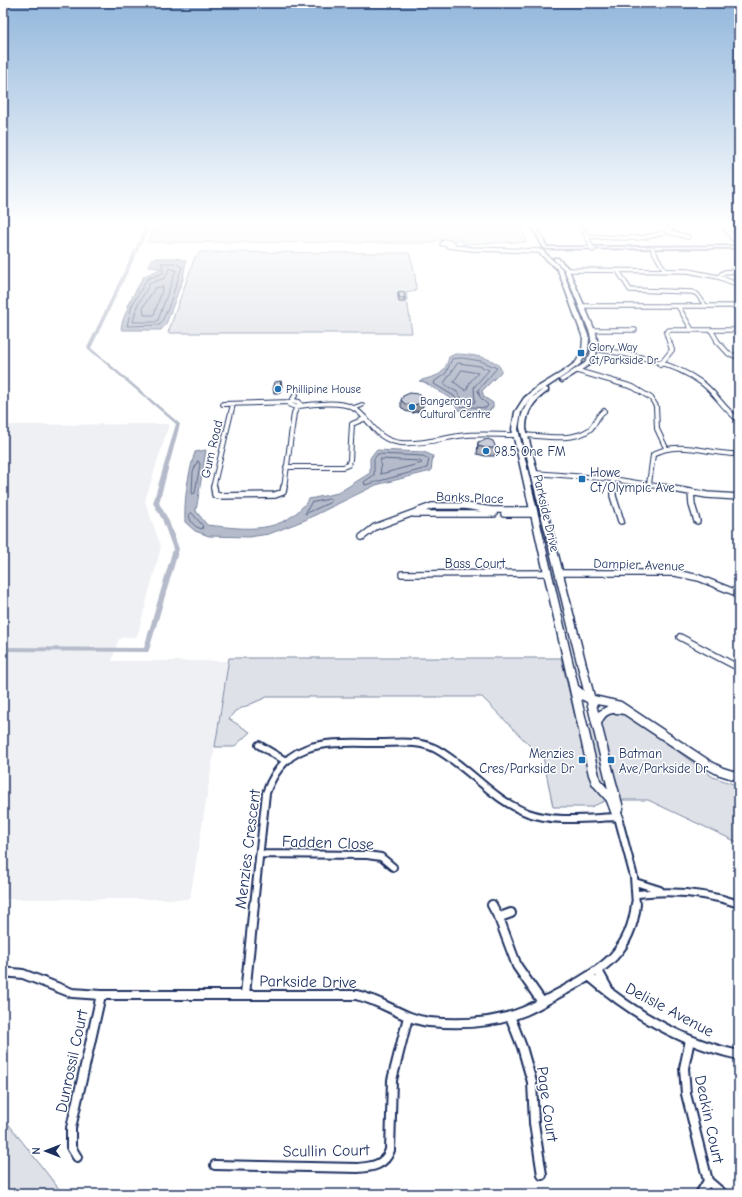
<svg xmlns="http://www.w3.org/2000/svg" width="742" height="1197" font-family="'Comic Neue',sans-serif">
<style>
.built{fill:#eff0f4}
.green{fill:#dee1e7;stroke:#7c88a2}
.water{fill:#b5bbca;stroke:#77839f}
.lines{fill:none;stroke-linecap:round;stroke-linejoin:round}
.shore{stroke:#596789;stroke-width:1}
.canal{fill:#b5bbca;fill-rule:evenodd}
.street-far4-casing{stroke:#1b2f5e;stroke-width:5.5}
.street-far3-casing{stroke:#1b2f5e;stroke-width:6}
.street-far2-casing{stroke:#1b2f5e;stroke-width:8}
.street-far1-casing{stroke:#1b2f5e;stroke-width:10}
.street-casing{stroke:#1b2f5e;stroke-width:12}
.secondary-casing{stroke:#1b2f5e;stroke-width:3}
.street-far4{stroke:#fff;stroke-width:3.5}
.street-far3{stroke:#fff;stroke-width:4}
.street-far2{stroke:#fff;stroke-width:5.5}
.street-far1{stroke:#fff;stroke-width:6}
.street{stroke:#fff;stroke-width:8}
.secondary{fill:#fff;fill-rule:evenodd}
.wall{fill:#aeb1bb;stroke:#1b2f5e}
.shaded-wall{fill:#8d9099;stroke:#1b2f5e}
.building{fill:#caceda;stroke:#1b2f5e}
.poi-dot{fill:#1f6fb2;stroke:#fff;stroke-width:1.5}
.labels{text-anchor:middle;stroke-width:3;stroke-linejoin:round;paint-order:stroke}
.far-poi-label{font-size:11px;fill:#1b2f5e;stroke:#fff;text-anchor:start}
.street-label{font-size:13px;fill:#1b2f5e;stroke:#fff}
.poi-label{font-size:13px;fill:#1b2f5e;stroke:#fff;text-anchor:start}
.near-street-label{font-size:16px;fill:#1b2f5e;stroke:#fff}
</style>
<rect width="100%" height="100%" fill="#fff"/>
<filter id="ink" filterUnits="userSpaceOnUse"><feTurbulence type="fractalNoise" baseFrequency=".025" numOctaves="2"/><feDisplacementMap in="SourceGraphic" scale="8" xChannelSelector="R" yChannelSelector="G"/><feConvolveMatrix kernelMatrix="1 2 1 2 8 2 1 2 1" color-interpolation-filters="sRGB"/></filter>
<g filter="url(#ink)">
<path class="built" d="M169 424 145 501 161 547 137 637H125L118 640 112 661H229L190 899H3V425Z"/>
<path class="green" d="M155 226H521L526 242 463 244 462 240H438L431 243 148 242Z
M201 252 409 253C414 266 416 277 416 291L406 293 412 333H168L195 257Z
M229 658H561L577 725 601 724 603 716 616 711 628 715 713 777 739 786V843L648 800H607L591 807H553L542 752 532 748 482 697H267L235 711 229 719 250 732 234 747H215Z
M3 1117 63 1194H3Z"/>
<path class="water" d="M156 258H177L186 261 183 279 166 324 161 330H123L121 329C122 322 124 315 128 309L127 306 144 276 161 269 148 266 151 259Z
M455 354C465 354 502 357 501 372L482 391 484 397 493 403V407C485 417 468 412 458 410L451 399 424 382 419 381C437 375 444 377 449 357Z
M206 450 196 511 207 525C247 529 282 536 309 499L338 493 370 473V458L376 450 424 452 433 456 431 471 376 485 305 520 269 534 249 537 209 536 195 531 185 522C184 498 188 475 195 452Z"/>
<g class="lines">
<path class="shore" d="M162 263H176L182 267 168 309 160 325 127 326 132 305 147 279 163 273Z
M170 268 176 270 158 320 156 322H133L137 306 150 283 165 278Z
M163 287 154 315H144L143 307 155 288Z
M462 358 481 361 497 368 478 390 480 397 488 405 486 408 460 406 454 396 434 384 435 381 446 373 452 359Z
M458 363 480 366 489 370 474 387 475 403 464 402 457 392 444 384Z
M462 370 478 373 470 382 466 391 454 382Z
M378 454 423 456 429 459 427 468 365 485 364 482 374 475V459Z
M381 459 420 461 422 463 381 474Z
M198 461 200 464 195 493 192 494 193 472Z
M330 499 332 500 331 502 305 514 311 503Z
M192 513 203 526 202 529C194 527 190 522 189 514Z"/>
<path class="canal" d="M146 226H150L91 348 180 424 159 503 168 519 179 549 149 650 148 652H146L3 651V647L144 648 173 549 162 519 153 503 176 424 87 348Z"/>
<defs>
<path id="street-far4" d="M582 226 593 250
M723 226 739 246
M725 229H739
M669 232 688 237
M586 236C613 237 652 244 674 226
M445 241 454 244H442Z
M448 246 472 249 539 251
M653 250 665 271
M567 270 688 271 718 277 739 285
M618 271 630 290 692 292 697 294 705 305
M718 277 724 272 739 271
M581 306H739
M678 306 692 330
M591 330H635
M711 330 718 342
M669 342 666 333 669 330H739"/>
<path id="street-far3" d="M717 341 729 354 739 357
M594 349C630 354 672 361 702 383 716 393 724 410 739 420
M660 365 672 350 669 341
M578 371 633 387 651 398 656 406 657 429 666 448
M294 401 299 402 300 404 296 407 290 405V403Z
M291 402 296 394
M223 404 291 402
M299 406C312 404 342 401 353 408 372 418 373 440 401 443 424 445 445 437 467 435 483 434 500 435 516 435
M354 408 362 405
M524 435C543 436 572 442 589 430 596 425 596 416 604 411
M286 467H343L348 465 350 460 352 424 364 419
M534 473 613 479 668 488
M613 479V488
M649 484 653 455C674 440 708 453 732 454
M213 488 233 404
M284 488 294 413 298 406"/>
<path id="street-far2" d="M214 487 215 495 219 496 275 495 283 492 284 487
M613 487V496L621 521
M662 487 707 495 739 497
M691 492 692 505 697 521
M414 514H494
M504 514H534
M362 537 375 527 432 506H465L492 510H533
M559 573H675L699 578 739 594
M402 574 548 573
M680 637 739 668"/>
<path id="street-far1" d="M259 745 284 760
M260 854 367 855 381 857 393 867
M635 882 660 890
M637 894C673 890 705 892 739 904
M254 905 266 793C286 737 330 743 379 743 399 743 419 740 436 749 469 767 492 800 528 813 556 823 589 818 618 817L634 877 636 905"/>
<path id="street" d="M492 905 499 918 517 966 542 1002
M500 917 511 913
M598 971 609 991
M3 972 23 974 72 993 101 995H245
M589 976C633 1014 682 1043 739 1055
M245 995H356C382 1000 403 1019 429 1022 460 1025 496 1023 525 1011 539 1005 551 997 565 990 604 969 631 951 636 904
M245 995 254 904
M510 1016 522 1047 532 1082 534 1123 542 1175
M690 1040 684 1068 686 1094 708 1181
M77 1157 71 1147V1128L101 995
M215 1165 358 1168C372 1167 385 1165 390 1150L392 1080 408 1017
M700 1194 708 1181 722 1193"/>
<path id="secondary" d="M532 226H536L547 247 739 246V248L546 249 543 247Z
M538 250H542L562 269 589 338 588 352 580 364 568 373 541 391 528 401 521 412 518 429 578 686 584 691 520 428C520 411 530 395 546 388L548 389V391C534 401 526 411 526 428L594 696 621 702 710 761 723 768 739 773V781L717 774 704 767 624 714C613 712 605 712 601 724L615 779 622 804 623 809 621 812 623 817 622 820 618 821 614 820 607 801 593 785 589 775 512 429 515 412 524 398 536 388 564 371 576 362 582 352 583 338 558 270 538 252ZM581 699 587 702 608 789 600 780ZM596 704 608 706 598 712Z
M554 258H558L568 268 596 333 598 346 596 355 589 365 562 382 559 380 560 379 585 363 590 355 592 346 590 333 564 269 554 260Z"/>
</defs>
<use href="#street-far4" class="street-far4-casing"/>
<use href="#street-far3" class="street-far3-casing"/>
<use href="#street-far2" class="street-far2-casing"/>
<use href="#street-far1" class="street-far1-casing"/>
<use href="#street" class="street-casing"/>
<use href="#secondary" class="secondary-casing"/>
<use href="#street-far4" class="street-far4"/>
<use href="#street-far3" class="street-far3"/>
<use href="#street-far2" class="street-far2"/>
<use href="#street-far1" class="street-far1"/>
<use href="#street" class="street"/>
<use href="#secondary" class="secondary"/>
</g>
<path class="wall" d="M398 293 405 298V302H399L398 297Z
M282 386 280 393H274L273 389Z
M401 400 423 406 421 410 413 413 405 411 401 407Z
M478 442 496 448 495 456H485L477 454Z"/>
<path class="shaded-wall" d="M281 381 282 386 280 393 279 388Z
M423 398V406L421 410 413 413 414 405Z"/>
<path class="building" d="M404 292 405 298H400L398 293Z
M281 381 279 388 273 389 275 382Z
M410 393 419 394 423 398 421 403 414 405 405 404 401 400 403 396Z
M488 439 493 441 496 448H486L478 446V442Z"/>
</g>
<linearGradient id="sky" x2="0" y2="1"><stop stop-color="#93b7dc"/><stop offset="0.57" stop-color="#fff"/><stop offset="1" stop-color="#fff" stop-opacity="0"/></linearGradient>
<rect width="742" height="394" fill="url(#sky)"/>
<g class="poi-dot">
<rect x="577" y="349" width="8" height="8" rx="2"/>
<circle cx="278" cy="389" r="4"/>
<circle cx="412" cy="407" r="4"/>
<circle cx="486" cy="451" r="4"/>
<rect x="578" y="475" width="8" height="8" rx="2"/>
<rect x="578" y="756" width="8" height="8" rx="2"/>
<rect x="607" y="756" width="8" height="8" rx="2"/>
</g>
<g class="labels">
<g class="far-poi-label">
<text x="589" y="351">Glory Way<tspan x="589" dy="13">Ct/Parkside Dr</tspan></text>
<text x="286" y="393">Phillipine House</text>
<text x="420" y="405">Bangerang<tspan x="420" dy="13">Cultural Centre</tspan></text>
</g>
<g class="street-label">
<text transform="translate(211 449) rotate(-77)" y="5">Gum Road</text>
<text transform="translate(470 497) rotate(2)" y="5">Banks Place</text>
<text transform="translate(547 513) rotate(77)" y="5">Parkside Drive</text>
<text x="475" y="568">Bass Court</text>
<text transform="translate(639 564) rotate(2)" y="5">Dampier Avenue</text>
</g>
<g class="poi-label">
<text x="494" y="456">98.5 One FM</text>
<text x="590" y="477">Howe<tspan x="590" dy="15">Ct/Olympic Ave</tspan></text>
<text x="574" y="758" text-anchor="end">Menzies<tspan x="574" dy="15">Cres/Parkside Dr</tspan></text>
<text x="619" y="758">Batman<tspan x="619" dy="15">Ave/Parkside Dr</tspan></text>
</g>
<g class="near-street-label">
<text transform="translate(328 842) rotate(2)" y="6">Fadden Close</text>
<text transform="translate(247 849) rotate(-83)" y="6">Menzies Crescent</text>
<text transform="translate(308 981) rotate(1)" y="6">Parkside Drive</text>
<text transform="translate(670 1009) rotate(28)" y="6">Delisle Avenue</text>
<text transform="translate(71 1061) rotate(-78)" y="6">Dunrossil Court</text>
<text transform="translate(548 1104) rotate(82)" y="6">Page Court</text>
<text transform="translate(710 1119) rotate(78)" y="6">Deakin Court</text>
<text transform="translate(326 1150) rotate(-1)" y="6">Scullin Court</text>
</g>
</g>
<rect width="742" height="1197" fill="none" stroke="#fff" stroke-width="16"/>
<rect x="8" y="8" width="726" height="1181" fill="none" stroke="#1b2f5e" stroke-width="1.5" filter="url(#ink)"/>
<g transform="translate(46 1151) rotate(270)" stroke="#ffffff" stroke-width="3" paint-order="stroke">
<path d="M0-3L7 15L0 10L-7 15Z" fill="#1b2f5e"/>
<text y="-6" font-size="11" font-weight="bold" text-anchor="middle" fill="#1b2f5e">N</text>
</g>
</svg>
